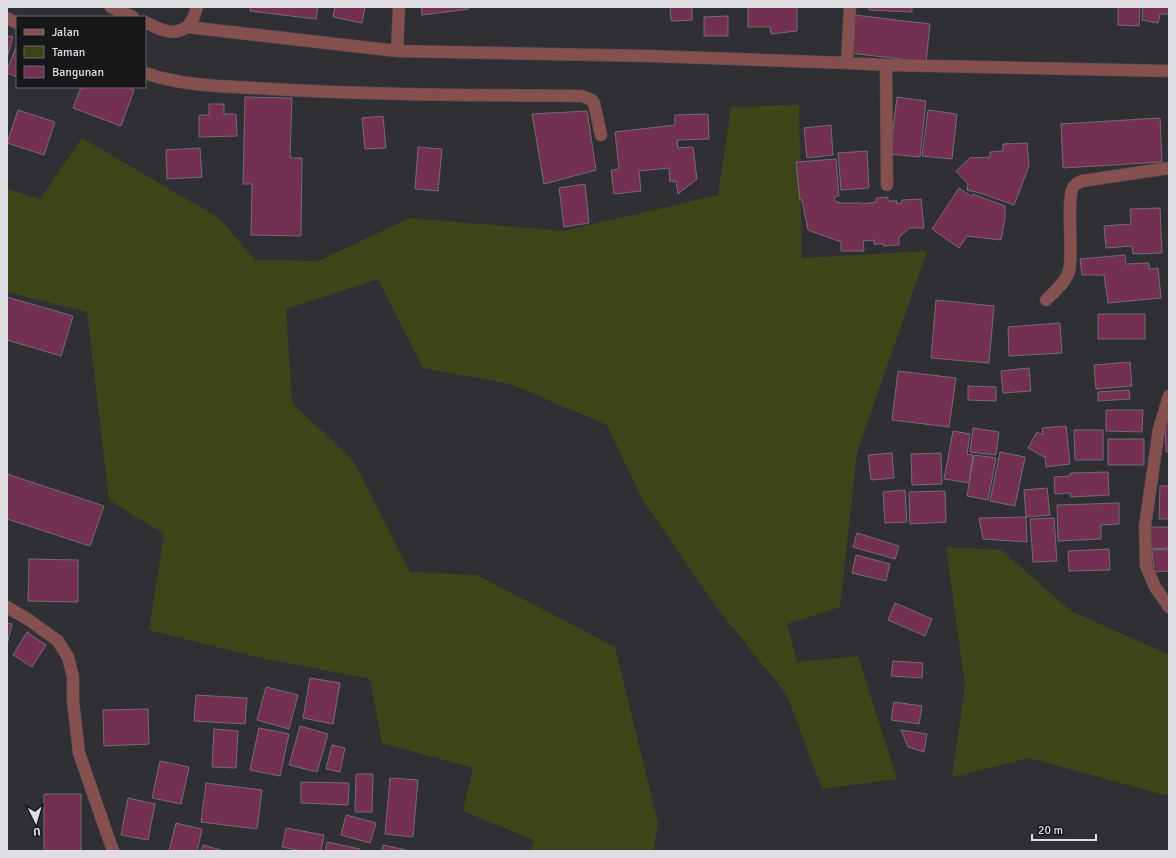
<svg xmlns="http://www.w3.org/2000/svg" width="1176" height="858" font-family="Signika,sans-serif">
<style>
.green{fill:#3d4518}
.building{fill:#733050;stroke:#746d70}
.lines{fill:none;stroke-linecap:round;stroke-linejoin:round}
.minor-casing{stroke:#4b4b50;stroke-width:13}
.minor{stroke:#85504f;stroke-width:12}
</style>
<rect width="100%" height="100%" fill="#2f2f34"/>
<path class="green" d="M799 105 802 258 927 251 857 453 840 607 787 624 797 662 858 656 897 779 822 789 787 695 717 608 642 499 607 425 510 384 423 368 378 279 286 309 292 403 353 460 410 572 477 575 615 647 658 823 653 851H531L534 840 463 811 473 768 382 743 370 679 261 658 149 630 164 534 109 500 87 312 7 292V189L40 199 82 138 219 218 255 260 318 261 410 218 563 231 718 195 731 107Z
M946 547 1001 550 1071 611 1169 655V795L1161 794 1029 758 952 777 965 686Z"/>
<path class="building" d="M250 7H318L316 19 250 11Z
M335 7H365L362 23 333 17Z
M421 7H469V9L422 15Z
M670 7H692V20L671 21Z
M748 7H797V31L771 34 770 27H748Z
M869 7H912V12L869 10Z
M1118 7H1140L1139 26 1118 25Z
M1143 7H1169V14H1160L1158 23 1142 20Z
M855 15 930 24 926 62 850 53Z
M728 16V36H704V17Z
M7 36 13 37 7 58Z
M17 45V77L7 73V70Z
M81 87H127L134 90 121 126 73 108Z
M245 97 292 98 290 158H302L301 236 251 235 252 184H243Z
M897 97 926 101 920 157 890 154Z
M209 104H224V114H236L237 136 199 137V115H209Z
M18 110 55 122 44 155 7 143Z
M928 110 957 114 952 159 922 156Z
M587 111 596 170 544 184 532 114Z
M708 114 709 139 677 140 678 148 693 147 697 179 678 194 676 181 670 182 669 168 639 171 641 191 614 194 611 170 619 169 615 132 675 125V115Z
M383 116 386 148 365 149 362 118Z
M1160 118 1162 162 1063 168 1061 124Z
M831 125 833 155 807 158 804 128Z
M1027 143 1029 166 1014 205 980 193 967 190 968 184 956 171 971 157 972 158 990 157V152L1003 151V144Z
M418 147 442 149 438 191 415 189Z
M200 148 202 177 167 179 166 150Z
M867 151 869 188 841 190 838 153Z
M836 159 839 196 834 197 835 201 840 203H862L863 204 876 202V198L888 197V201H897V204L902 203V200L921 199 924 228H910L899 237V245L883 246 884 244H874V240L863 241 864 251H841V242L808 230 802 200H800L796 162Z
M585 184 589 223 564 227 559 188Z
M959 188 972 197 973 194 1005 206V218L1001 240 967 236 959 248 932 229Z
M1160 208 1162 253 1133 254 1132 246 1106 248 1104 226 1131 224 1130 209Z
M1125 255 1126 264 1149 263V269L1158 268 1161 298 1108 303 1104 275H1082L1080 259Z
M7 297 73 316 61 356 7 340Z
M936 300 994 306 989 363 931 358Z
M1098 314H1145V339H1098Z
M1060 323 1062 353 1009 356 1008 327Z
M1130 362 1132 386 1096 389 1094 365Z
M1029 368 1031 391 1003 393 1001 371Z
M898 371 956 378 949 427 892 420Z
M968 386 996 387V401L968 400Z
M1129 390 1130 399 1098 401V392Z
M1106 410H1143L1142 432 1106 431Z
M1165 419H1169V452H1166Z
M1066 426 1070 464 1046 467 1045 456 1044 457 1028 448 1037 432 1043 435 1042 428Z
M973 428 999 432 996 455 970 452Z
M1074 430H1103V460H1075Z
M953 431 970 434 967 454 973 455 969 483 944 479Z
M1108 439H1144V465H1108Z
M1000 452 1025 457 1015 506 990 501Z
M892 453 894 478 871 480 868 455Z
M941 453 942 484 912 485 911 454Z
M974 455 996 458 988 500 967 496Z
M1108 472 1109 495 1071 497 1070 493 1055 494 1054 477 1070 476V473Z
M7 474 104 506 90 546 7 519Z
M1160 486H1169V519H1159Z
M1047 488 1050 515 1026 517 1024 490Z
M905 490 907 522 885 523 883 492Z
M945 491 946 522 910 524 909 492Z
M1119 503V524L1101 525V539L1058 541 1057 505Z
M1026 517 1027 542 983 539 979 518Z
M1054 518 1057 561 1033 562 1030 519Z
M1149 527H1169V548L1150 549Z
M857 533 899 546 895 559 853 547Z
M1109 549 1110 570 1069 571 1068 551Z
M1169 549V571L1154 572 1152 550Z
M856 555 890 564 886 581 852 573Z
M29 559 78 560V602L28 601Z
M895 603 932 619 925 636 888 620Z
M7 623 12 624 7 645Z
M27 632 46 645 32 667 13 655Z
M893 661 923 663 922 678 891 676Z
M310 678 340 683 333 724 303 718Z
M266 687 298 695 289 729 257 720Z
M196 695 247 698 245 724 194 721Z
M894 702 922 706 919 724 891 720Z
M148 709 149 744 104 746 103 710Z
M300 726 328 734 317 772 289 765Z
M259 728 289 734 280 776 250 770Z
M214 729 238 731 236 768 212 767Z
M901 730 927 734 924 752 908 747Z
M332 745 345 748 340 772 326 769Z
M160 761 189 767 181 804 152 798Z
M356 774H373L372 812H355Z
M390 778 418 780 413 837 385 834Z
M301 782 349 783 348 805 301 803Z
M206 783 262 790 257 829 201 822Z
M44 794H81V851H44Z
M128 798 155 804 148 840 121 835Z
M346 815 376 823 370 843 341 835Z
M176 823 202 829 197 851H169Z
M286 828 324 835 321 851H302L282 847Z
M327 842 360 849 359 851H325Z
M203 845 224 851H201Z
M383 845 411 851H382Z"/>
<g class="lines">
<defs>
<path id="minor" d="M111 7 133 17
M7 18 17 23
M145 22C155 27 167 34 178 31 181 31 184 28 187 27L397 51 650 56 847 63 886 65 1169 71
M187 27 193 19 197 7
M397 51 399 7
M847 63 850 7
M886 65 887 185
M145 73C185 87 229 86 271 89 374 95 478 95 582 96L592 100 594 103 601 135
M1046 300C1054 292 1066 282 1069 271 1074 252 1065 198 1074 186 1076 184 1079 182 1082 181L1169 168
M1169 396 1159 429 1145 526 1146 566 1155 587 1169 607
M7 607 29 620 58 641 68 657 73 677V701L79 753 113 851"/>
</defs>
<use href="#minor" class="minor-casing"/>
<use href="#minor" class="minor"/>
</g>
<rect width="1176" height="858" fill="none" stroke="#dfdfe3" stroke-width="16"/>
<rect x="16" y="16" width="130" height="72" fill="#17171a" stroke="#67676a"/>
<rect x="24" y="29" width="20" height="6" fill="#85504f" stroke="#67676a"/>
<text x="52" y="36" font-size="12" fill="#dfdfe3">Jalan</text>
<rect x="24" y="46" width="20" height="12" fill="#3d4518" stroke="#67676a"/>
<text x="52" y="56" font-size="12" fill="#dfdfe3">Taman</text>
<rect x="24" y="66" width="20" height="12" fill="#733050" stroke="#67676a"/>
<text x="52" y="76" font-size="12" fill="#dfdfe3">Bangunan</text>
<g transform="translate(36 822) rotate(175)" stroke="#17171a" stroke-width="3" paint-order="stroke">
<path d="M0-3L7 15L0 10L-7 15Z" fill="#dfdfe3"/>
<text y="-6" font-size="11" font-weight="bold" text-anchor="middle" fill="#dfdfe3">U</text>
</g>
<path d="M1032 834v6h64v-6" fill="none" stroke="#dfdfe3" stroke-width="2"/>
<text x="1038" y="834" font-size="12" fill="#dfdfe3" stroke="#17171a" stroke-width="3" paint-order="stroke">20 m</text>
</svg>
